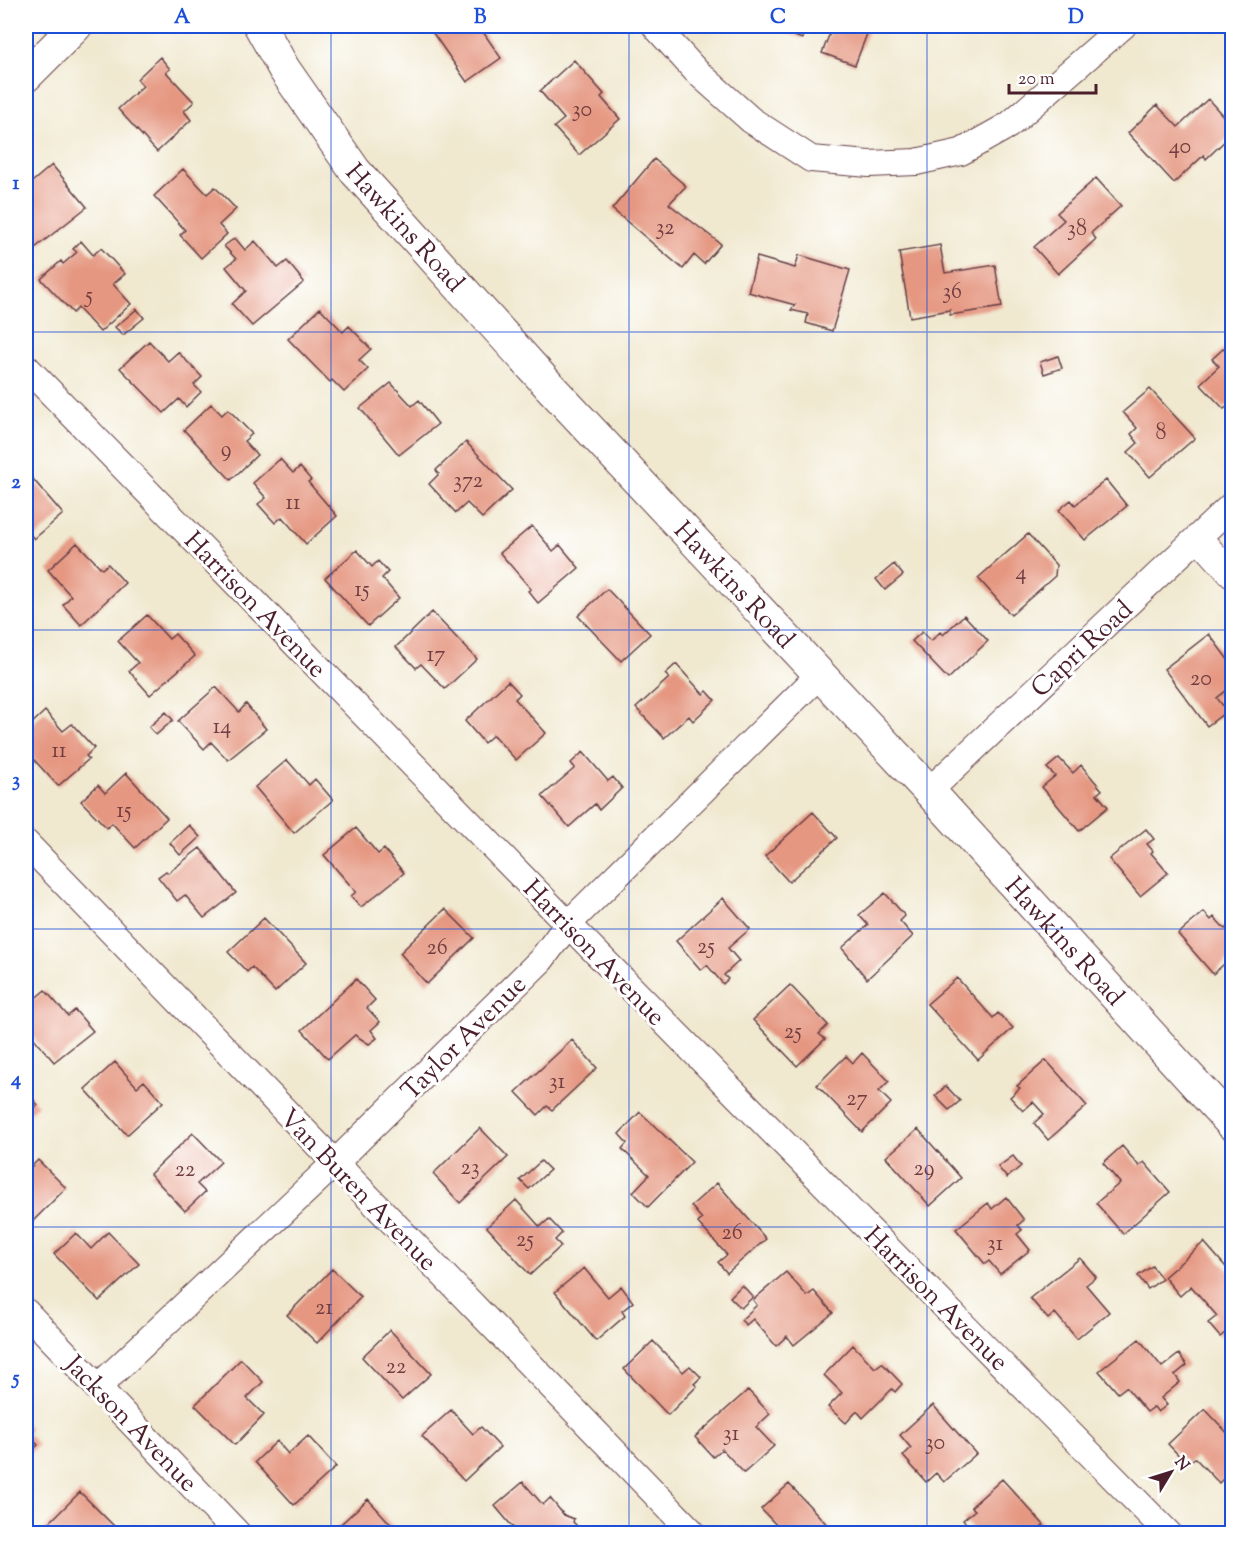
<svg xmlns="http://www.w3.org/2000/svg" width="1258" height="1559" font-family="'Sorts Mill Goudy',serif">
<style>
.building{fill:#e59781}
.lines{fill:none;stroke-linecap:round;stroke-linejoin:round}
.minor-casing{stroke:#633d44;stroke-width:28}
.tertiary-casing{stroke:#633d44;stroke-width:34}
.minor{stroke:#fff;stroke-width:26}
.tertiary{stroke:#fff;stroke-width:32}
.grid{fill:none;stroke:#1d4ed8;stroke-width:1.5;stroke-opacity:0.55}
.labels{text-anchor:middle;stroke-width:6;stroke-linejoin:round;paint-order:stroke}
.number-label{font-size:22px;fill:#713d40}
.street-label{font-size:26px;fill:#4a1f2b;stroke:#fff}
.neatline{fill:none;stroke:#1d4ed8;stroke-width:2}
.grid-label{font-size:20px;text-anchor:middle;font-weight:bold;fill:#1d4ed8}
</style>
<rect width="100%" height="100%" fill="#fff"/>
<filter id="ink" filterUnits="userSpaceOnUse"><feTurbulence type="fractalNoise" baseFrequency=".0167" numOctaves="2"/><feDisplacementMap in="SourceGraphic" scale="12" xChannelSelector="R" yChannelSelector="G"/><feConvolveMatrix kernelMatrix="1 2 1 2 8 2 1 2 1" color-interpolation-filters="sRGB"/></filter>
<filter id="wash" filterUnits="userSpaceOnUse"><feTurbulence type="fractalNoise" baseFrequency=".008" numOctaves="4" result="noise"/><feDisplacementMap in="SourceGraphic" scale="24" xChannelSelector="R" yChannelSelector="G"/><feGaussianBlur stdDeviation="1.35" result="paint"/><feColorMatrix in="noise" values="0 0 0 0 0 0 0 0 0 0 0 0 0 0 0 0 0 1.4 0 .05"/><feComposite in="paint" operator="in"/></filter>
<g filter="url(#wash)">
<rect width="100%" height="100%" fill="#f0e8cf"/>
<g id="blocks">
<path class="building" d="M428 26H479L501 58 467 82Z
M775 26H807L802 39 774 28Z
M825 26H870L855 65 822 53 832 28Z
M160 57 170 69 166 72 194 102 184 111 191 120 157 152 118 109 143 86 137 79Z
M574 60 604 94 601 97 620 119 579 155 554 127 564 119 540 91Z
M1208 99 1232 126V134L1206 159 1204 155 1174 183 1128 133 1157 105 1178 127Z
M654 159 686 186 669 204 721 244 704 264 694 255 683 269 612 209Z
M52 165 87 207 26 255V187Z
M183 169 207 194 215 187 236 209 219 225 227 234 201 258 180 235 185 230 154 196Z
M1096 178 1121 206 1091 233 1096 239 1058 274 1034 247 1064 220 1057 213Z
M235 238 245 250 255 241 278 268 287 261 304 282 252 326 232 304 246 291 226 267 236 259 224 246Z
M81 241 93 255 101 248 125 274 113 284 131 304 100 332 78 308 73 313 41 279 61 261 63 264 77 252 73 249Z
M940 245 945 273 995 265 1002 307 950 315V310L910 317 899 252Z
M799 255 850 270 832 331 806 323 808 314 791 310 795 305 748 292 757 257 795 268Z
M320 308 343 332 349 326 371 349 359 360 368 369 344 392 332 380 330 382 288 339Z
M137 309 144 318 123 335 115 327Z
M149 341 168 361 178 352 202 377 194 385 201 392 186 407 179 399 164 413 120 368Z
M1224 348 1231 355 1232 353V402L1224 409 1200 384 1219 366 1212 359Z
M1058 356 1062 368 1044 374 1040 362Z
M391 383 412 406 419 400 438 424 399 455 360 408Z
M1150 389 1195 438 1150 477 1128 452 1138 443 1131 434 1137 428 1123 412Z
M211 404 222 415 228 409 252 434 244 441 257 455 231 480 184 430Z
M466 442 512 490 482 518 467 503 456 513 429 484 439 474 436 470Z
M280 459 293 473 300 467 311 480 308 482 337 516 306 544 282 517 275 523 258 504 266 498 253 483Z
M26 471 63 514 34 539 26 529Z
M1106 480 1127 506 1085 540 1059 510 1071 500 1075 505Z
M532 526 553 551 560 545 579 568 538 603 528 591 531 589 500 553Z
M1028 534 1056 565 1055 576 1011 615 978 578Z
M77 543 102 569 108 564 125 583 81 625 63 605 71 596 48 570Z
M357 550 372 567 378 561 388 572 382 578 399 598 368 626 325 578Z
M894 564 903 575 885 590 876 579Z
M607 589 650 634 621 661 578 616Z
M432 612 477 659 445 689 421 664 416 668 396 647Z
M147 615 169 639 175 634 195 656 150 695 129 671 138 663 118 641Z
M964 615 988 641 948 679 912 641 922 632 931 641 940 632 943 635Z
M1209 634 1232 665V686L1217 698 1227 711 1207 726 1164 669Z
M676 664 703 694 707 691 715 700 693 721 689 716 664 738 636 708 669 678 665 674Z
M508 681 520 694 515 699 546 733 516 760 493 735 484 743 465 721Z
M216 687 239 712 246 704 266 729 228 760 211 742 204 749 178 721Z
M45 711 63 731 72 724 94 748 86 756 89 759 58 786 26 751V729Z
M166 712 173 720 156 735 149 727Z
M583 752 608 781 613 777 622 788 599 810 595 804 569 827 542 796 575 768 571 763Z
M1059 758 1073 773 1081 765 1102 790 1097 794 1108 807 1079 831 1042 787 1055 776 1047 768Z
M287 760 309 785 315 779 333 800 294 833 255 787Z
M126 773 167 818 135 848 112 823 107 828 81 801 98 785 105 793Z
M813 812 837 838 789 882 765 856Z
M189 825 200 837 180 855 170 843Z
M356 828 378 854 384 849 404 873 361 907 351 896 356 892 324 855Z
M1146 829 1154 839 1147 844 1153 851 1151 853 1168 873 1140 896 1109 859Z
M200 848 236 893 204 918 185 895 177 901 158 877 166 871 168 873Z
M885 893 905 916 900 921 913 936 867 979 842 948 868 925 859 915Z
M723 898 750 929 728 948 739 961 724 975 728 979 723 984 707 965 701 970 676 941Z
M445 909 474 938 427 984 400 953Z
M1204 912 1211 920 1214 917 1225 929 1231 924 1232 926V957L1213 974 1178 934Z
M264 918 306 963 275 992 252 967 247 972 228 952Z
M957 978 993 1018 998 1013 1013 1028 978 1060 927 1004Z
M356 979 375 1000 367 1008 380 1022 371 1030 377 1038 369 1044 355 1035 328 1059 302 1030Z
M790 985 828 1025 819 1034 825 1039 797 1066 753 1020Z
M45 990 68 1016 75 1010 93 1031 54 1062 26 1029V1006Z
M572 1040 597 1068 552 1110 547 1106 538 1115 516 1092Z
M862 1053 889 1081 879 1091 891 1103 862 1132 817 1085 846 1056 853 1063Z
M1046 1060 1087 1106 1048 1140 1034 1123 1044 1114 1033 1102 1023 1111 1010 1097 1020 1088 1017 1086Z
M115 1062 137 1087 144 1081 163 1102 127 1135 85 1089Z
M946 1086 960 1101 949 1110 935 1096Z
M27 1092 38 1105 26 1116V1093Z
M640 1112 692 1162 648 1207 633 1192 649 1175 622 1149 627 1143 619 1134Z
M480 1128 508 1157 460 1203 433 1174Z
M918 1129 961 1178 930 1206 886 1157Z
M193 1133 221 1162 197 1184 205 1192 185 1211 150 1174Z
M1122 1146 1139 1166 1144 1162 1170 1192 1123 1234 1096 1203 1120 1183 1103 1163Z
M1013 1156 1021 1166 1007 1178 998 1167Z
M38 1160 66 1188 27 1227 26 1172Z
M541 1161 550 1170 529 1189 520 1180Z
M717 1183 766 1239 727 1273 718 1262 727 1255 698 1223 702 1219 691 1206Z
M1006 1197 1024 1220 1018 1225 1022 1230 1017 1234 1030 1250 1000 1274 989 1261 985 1264 956 1229 988 1203 992 1209Z
M516 1200 540 1227 549 1219 562 1233 555 1240 561 1246 530 1275 487 1227Z
M108 1232 139 1264 99 1301 54 1254 76 1233 91 1249Z
M1204 1242 1232 1274V1327L1220 1337 1208 1323 1217 1316 1191 1286 1180 1296 1164 1277Z
M1080 1258 1096 1277 1086 1285 1109 1312 1077 1339 1055 1313 1048 1319 1030 1298Z
M1152 1266 1162 1279 1148 1289 1138 1276Z
M584 1268 608 1297 621 1286 633 1302 622 1311 625 1316 596 1341 555 1292Z
M332 1269 361 1297 317 1343 287 1315Z
M786 1272 807 1296 814 1291 833 1313 794 1345 787 1336 776 1346 753 1319 746 1325 741 1320 757 1305 753 1300Z
M742 1285 753 1297 741 1308 730 1297Z
M390 1330 431 1374 402 1400 362 1357Z
M1139 1339 1162 1367 1179 1354 1187 1365 1175 1375 1180 1382 1161 1398 1167 1405 1158 1412 1154 1407 1147 1412 1126 1387 1118 1393 1099 1371Z
M653 1341 683 1372 690 1366 701 1377 694 1384 697 1386 668 1415 624 1369Z
M853 1345 875 1368 882 1363 902 1384 895 1392 892 1389 863 1418 857 1411 846 1423 828 1407 842 1393 824 1375Z
M241 1359 263 1382 247 1398 264 1415 235 1445 195 1405Z
M748 1390 770 1414 756 1427 774 1446 744 1473 722 1449 713 1457 695 1437Z
M933 1405 976 1454 944 1482 936 1473 926 1482 903 1456 911 1448 900 1435Z
M1205 1409 1232 1438V1470L1219 1483 1195 1458 1187 1464 1168 1444Z
M451 1410 473 1434 481 1427 500 1447 464 1481 422 1436Z
M26 1423 31 1429 27 1433 38 1445 26 1456Z
M308 1436 336 1467 294 1505 255 1462 277 1441 288 1454Z
M1002 1479 1044 1525 1035 1534H976L963 1520 975 1510 971 1507Z
M523 1482 543 1505 550 1498 564 1515 574 1519 573 1522 578 1527 576 1534H513L516 1531 495 1506Z
M789 1484 836 1534H779L782 1531 761 1509Z
M80 1492 122 1534H107L103 1529 99 1534H45L42 1530Z
M368 1499 396 1530 392 1534H330Z"/>
</g>
</g>
<g filter="url(#ink)">
<use href="#blocks" fill-opacity="0" stroke="#633d44" stroke-width="1.5"/>
<g class="lines">
<defs>
<path id="minor" d="M655 26 696 71 751 120 811 159 869 164 916 162 961 152 1009 125 1123 26
M26 367 568 924 1169 1534
M1198 537 1232 575
M929 791 1232 505
M26 843 694 1534
M26 1312 238 1534
M97 1388 334 1164 541 960 568 924 819 675"/>
<g id="tertiary">
<path id="s1" d="M260 26 284 69 355 171 552 389 929 791 1232 1124"/>
<path d="M26 76 76 26"/>
</g>
</defs>
<use href="#minor" class="minor-casing"/>
<use href="#tertiary" class="tertiary-casing"/>
<use href="#minor" class="minor"/>
<use href="#tertiary" class="tertiary"/>
</g>
</g>
<path class="grid" d="M331 26V1534M629 26V1534M927 26V1534M26 332H1232M26 630H1232M26 929H1232M26 1227H1232"/>
<g class="labels">
<g class="number-label">
<text x="582" y="116">30</text>
<text x="1180" y="153">40</text>
<text x="665" y="234">32</text>
<text x="1077" y="235">38</text>
<text x="952" y="298">36</text>
<text x="89" y="302">5</text>
<text x="1161" y="439">8</text>
<text x="226" y="456">9</text>
<text x="468" y="487">372</text>
<text x="293" y="509">11</text>
<text x="1021" y="579">4</text>
<text x="362" y="596">15</text>
<text x="436" y="661">17</text>
<text x="1201" y="685">20</text>
<text x="222" y="733">14</text>
<text x="59" y="757">11</text>
<text x="124" y="817">15</text>
<text x="706" y="953">25</text>
<text x="437" y="954">26</text>
<text x="793" y="1038">25</text>
<text x="557" y="1088">31</text>
<text x="857" y="1105">27</text>
<text x="470" y="1174">23</text>
<text x="924" y="1175">29</text>
<text x="185" y="1176">22</text>
<text x="732" y="1239">26</text>
<text x="525" y="1246">25</text>
<text x="995" y="1250">31</text>
<text x="324" y="1314">21</text>
<text x="396" y="1373">22</text>
<text x="731" y="1440">31</text>
<text x="935" y="1449">30</text>
</g>
<g class="street-label">
<text dy="9" stroke="none"><textPath href="#s1" startOffset="249">Hawkins Road</textPath></text>
<text dy="9" stroke="none"><textPath href="#s1" startOffset="735">Hawkins Road</textPath></text>
<text transform="translate(256 604) rotate(46)" y="9">Harrison Avenue</text>
<text transform="translate(1081 648) rotate(-43)" y="9">Capri Road</text>
<text dy="9" stroke="none"><textPath href="#s1" startOffset="1221">Hawkins Road</textPath></text>
<text transform="translate(595 952) rotate(46)" y="9">Harrison Avenue</text>
<text transform="translate(463 1037) rotate(-45)" y="9">Taylor Avenue</text>
<text transform="translate(359 1189) rotate(46)" y="9">Van Buren Avenue</text>
<text transform="translate(937 1298) rotate(45)" y="9">Harrison Avenue</text>
<text transform="translate(132 1423) rotate(46)" y="9">Jackson Avenue</text>
</g>
</g>
<rect width="1258" height="1559" fill="none" stroke="#fff" stroke-width="66"/>
<g transform="translate(1171 1472) rotate(52)" stroke="#ffffff" stroke-width="4.5" paint-order="stroke">
<path d="M0-4.5L10 22L0 15L-10 22Z" fill="#4a1f2b"/>
<text y="-9" font-size="16" font-weight="bold" text-anchor="middle" fill="#4a1f2b">N</text>
</g>
<path d="M1009 84v9h87v-9" fill="none" stroke="#4a1f2b" stroke-width="3"/>
<text x="1018" y="84" font-size="18" fill="#4a1f2b" stroke="#ffffff" stroke-width="4.5" paint-order="stroke">20 m</text>
<rect x="33" y="33" width="1192" height="1493" class="neatline"/>
<g class="grid-label">
<text x="182" y="23">A</text>
<text x="480" y="23">B</text>
<text x="778" y="23">C</text>
<text x="1076" y="23">D</text>
<text x="16" y="189">1</text>
<text x="16" y="488">2</text>
<text x="16" y="786">3</text>
<text x="16" y="1085">4</text>
<text x="16" y="1384">5</text>
</g>
</svg>
